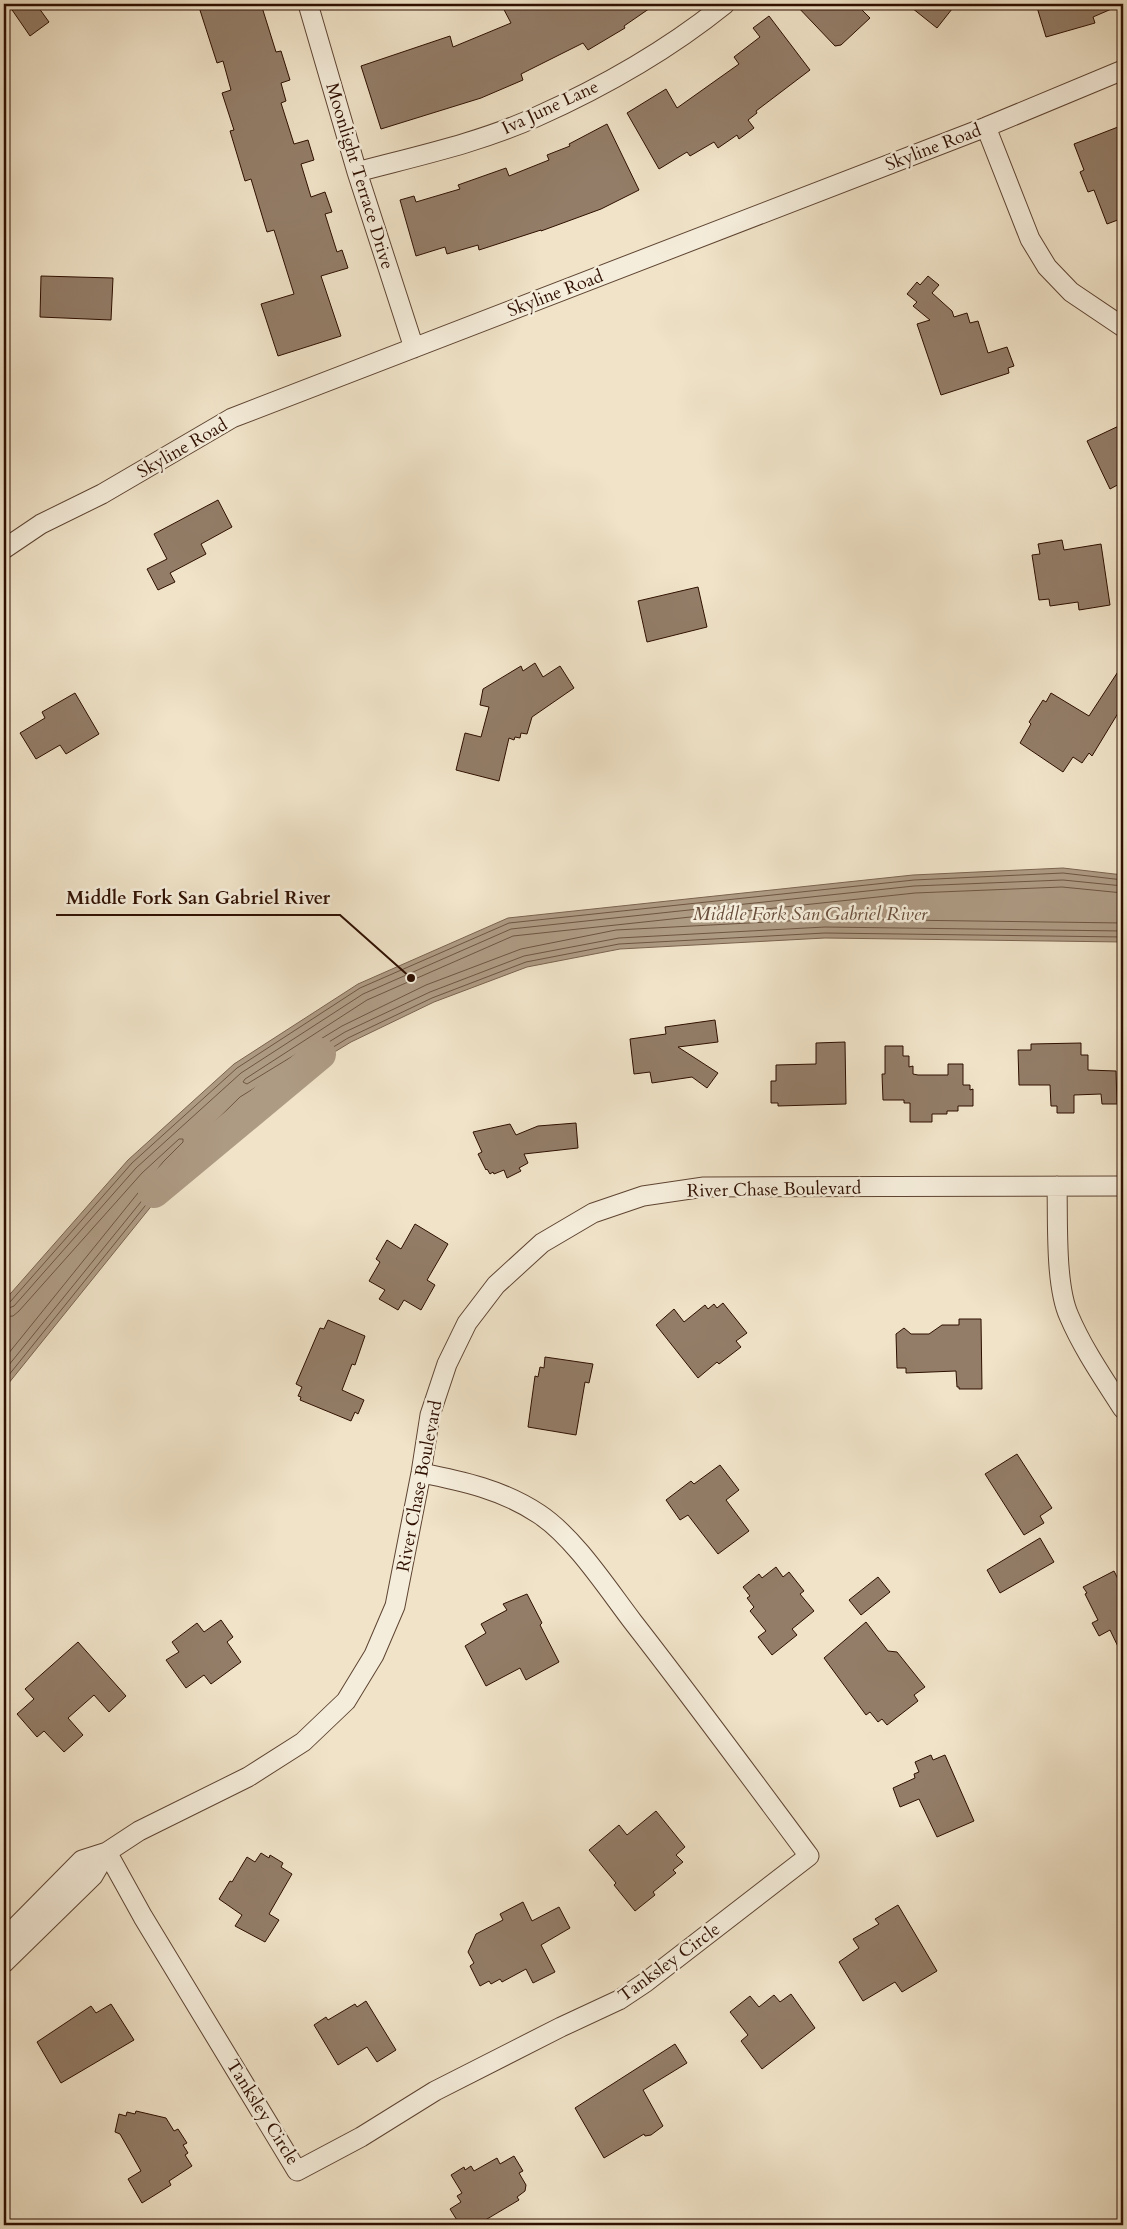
<svg xmlns="http://www.w3.org/2000/svg" width="1127" height="2229" font-family="Cardo,serif">
<style>
.water{fill:#ae9b84;stroke:#7b634f}
.lines{fill:none;stroke-linecap:round;stroke-linejoin:round}
.shore{stroke:#6e5542;stroke-width:1}
.river{stroke:#ae9b84;stroke-width:32}
.building{fill:#937d68;stroke:#2e0f00}
.minor-casing{stroke:#5e4432;stroke-width:21}
.minor{stroke:#f5eddb;stroke-width:19}
.labels{text-anchor:middle;stroke-width:5;stroke-linejoin:round;paint-order:stroke}
.street-label{font-size:18px;fill:#2e0f00;stroke:#f5eddb}
.water-label{font-size:19px;font-style:italic;fill:#684e3b;stroke:#f5eddb}
.leader{fill:none;stroke:#2e0f00;stroke-width:2}
.callout-dot{fill:#2e0f00;stroke:#f5eddb;stroke-width:2}
.callout-label{font-size:19px;text-anchor:middle;font-weight:bold;fill:#2e0f00;stroke:#f5eddb;stroke-width:5;stroke-linejoin:round;paint-order:stroke}
</style>
<rect width="100%" height="100%" fill="#f0e3c8"/>
<filter id="stains"><feTurbulence type="fractalNoise" baseFrequency=".004" numOctaves="4"/><feColorMatrix values="0 0 0 0 .2 0 0 0 0 .09 0 0 0 0 .02 0 0 0 .5 -.17"/></filter>
<radialGradient id="worn" r=".72"><stop offset=".6" stop-color="#630" stop-opacity="0"/><stop offset="1" stop-color="#630" stop-opacity=".3"/></radialGradient>
<path class="water" d="M1063 868 1123 875V942L825 938 620 949 527 967 434 1002 351 1042 247 1105 178 1173 4 1389V1301L128 1160 234 1064 358 984 508 918 913 875Z"/>
<g class="lines">
<path class="shore" d="M1123 893 1062 887 915 893 513 936 367 1000 245 1079 243 1082 247 1084 342 1026 426 985 521 949 616 930 825 919 1123 923
M4 1304 10 1302 132 1163 237 1068 360 988 509 923 914 880 1063 873 1123 880
M4 1310 14 1306 136 1168 241 1073 363 994 511 929 914 886 1063 880 1123 886
M4 1317 13 1316 19 1311 142 1173 179 1139H183V1142L163 1162 4 1359
M4 1371 170 1166 240 1097 345 1032 430 992 524 956 619 938 825 927 1123 931
M4 1381 174 1170 244 1102 348 1038 432 998 526 962 619 944 825 933 1123 937"/>
<path class="river" d="M154 1192 320 1054"/>
</g>
<path class="building" d="M8 4H36L49 22 30 36Z
M198 4H261L276 52 281 51 290 80 281 83 286 101 281 103 294 144 308 140 314 160 301 164 311 197 325 192 332 212 325 214 337 252 342 250 348 268 321 276 341 336 278 356 261 304 294 294 274 230 267 232 251 179 245 181 230 131 234 130 222 93 231 90 223 61 217 63Z
M501 4H656L624 26 625 28 588 50 583 43 521 74 523 80 481 98 381 129 361 66 450 36 453 47 511 23Z
M795 4H856L870 18 841 45 835 46Z
M907 4H956L937 28Z
M1036 4H1123L1093 17 1095 23 1046 37Z
M769 16 810 70 756 111 757 113 748 120 754 128 739 139 737 135 718 148 714 142 690 156 687 152 659 169 627 113 666 89 677 108 739 64 734 57 760 37 753 28Z
M607 124 639 190 601 209 541 231V230L479 250 478 245 447 254 445 247 416 256 400 200 414 196 416 202 460 189 458 185 506 168 509 176 549 160 547 155 570 146 569 144Z
M1118 127 1123 141V218L1107 224 1094 190 1088 192 1080 172 1084 170 1074 144Z
M41 276 113 278 111 320 40 317Z
M928 276 939 285 932 293 952 311 954 317 967 313 970 323 978 321 988 353 1007 347 1014 366 1008 368 1009 373 941 395 917 324 930 320 913 306 917 302 907 294 917 282 920 285Z
M1123 424V482L1110 489 1087 441Z
M218 500 232 527 201 544 206 554 170 573 175 582 158 590 147 569 167 559 154 534Z
M1062 540 1064 550 1101 544 1110 605 1079 610 1078 602 1050 606 1049 599 1039 600 1032 555 1040 554 1038 544Z
M698 587 707 627 647 642 638 601Z
M535 663 543 677 560 666 574 688 532 717 527 734 521 733 520 738 515 737 514 740 509 738 499 781 456 770 465 733 481 737 489 707 480 705 483 689 521 666 523 671Z
M1123 664V705L1092 756 1089 753 1082 763 1073 757 1063 772 1020 743 1031 724 1029 722 1043 700 1046 702 1051 693 1089 716Z
M75 693 99 734 66 754 60 745 36 759 20 733 45 718 42 712Z
M715 1020 718 1042 678 1047 718 1073 707 1088 692 1077 652 1083 650 1072 634 1074 630 1039 666 1034 665 1027Z
M845 1042 846 1104 778 1106V1103H771V1081H776V1065L816 1064V1043Z
M1081 1043V1055H1088V1070L1116 1071 1117 1104H1102L1101 1094 1074 1095V1113H1057V1106H1051L1050 1085H1019L1018 1050H1031V1044Z
M885 1046H903V1056H909V1067L913 1066V1074L918 1075H948V1064H963V1085H970V1090L973 1089V1106H958V1111H947V1114H932V1122H910V1103H904V1100H883L882 1074H885Z
M576 1123 578 1148 524 1154 528 1163 519 1168 521 1171 507 1178 504 1170 494 1174 493 1172 490 1174 487 1169 486 1170 478 1154 482 1152 473 1132 510 1124 516 1135 538 1126Z
M415 1224 448 1244 427 1280 435 1285 421 1310 404 1300 398 1310 379 1299 385 1290 369 1281 380 1262 376 1259 387 1240 401 1249Z
M723 1303 747 1333 736 1341 741 1347 719 1364 717 1362 698 1378 656 1325 674 1309 684 1322 705 1305 708 1309 714 1304 717 1308Z
M959 1319H981L982 1389H959V1387H957L956 1371 906 1373V1368H897L896 1334 904 1328 911 1334H929L942 1325H959Z
M328 1320 365 1336 355 1365 352 1364 342 1390 364 1400 358 1414 355 1412 351 1421 300 1400 301 1397 298 1396 302 1387 296 1384 320 1328 324 1329Z
M545 1357 593 1364 589 1383 585 1382 576 1435 528 1427 535 1376 538 1377 540 1367 544 1368Z
M1017 1454 1052 1508 1040 1516 1044 1523 1024 1535 985 1474Z
M720 1465 739 1490 726 1500 749 1531 718 1554 688 1515 680 1520 666 1500 691 1481 694 1484Z
M1040 1538 1054 1562 1000 1593 987 1570Z
M776 1567 783 1577 789 1572 804 1591 800 1594 814 1611 792 1629 797 1635 772 1655 758 1637 766 1631 750 1611 754 1607 747 1598 750 1596 743 1587 759 1574 762 1578Z
M1114 1571 1118 1579 1123 1581V1657L1110 1630 1099 1636 1092 1623 1098 1620 1085 1594 1087 1593 1083 1587Z
M878 1577 890 1592 861 1615 849 1600Z
M527 1594 542 1623 540 1625 559 1662 526 1680 520 1668 486 1686 465 1646 486 1633 481 1624 507 1610 503 1604Z
M221 1620 233 1637 227 1642 241 1662 211 1684 204 1675 186 1688 166 1660 179 1652 172 1642 197 1623 204 1632Z
M866 1622 888 1651 897 1652 925 1687 914 1695 918 1701 887 1725 882 1719 878 1722 870 1712 866 1715 824 1658Z
M78 1642 126 1696 109 1712 94 1695 68 1718 83 1735 64 1752 44 1731 37 1737 17 1714 34 1699 25 1689Z
M931 1755 933 1760 945 1755 974 1821 937 1837 919 1799 900 1807 893 1788 915 1778 914 1774 919 1772 915 1762Z
M656 1811 685 1847 676 1855 683 1862 673 1870 676 1873 653 1892 655 1895 635 1911 614 1885 616 1883 589 1850 619 1825 627 1835Z
M261 1853 269 1858 270 1855 283 1863 281 1867 292 1874 269 1914 279 1920 265 1942 235 1926 242 1915 219 1899 230 1881 232 1882 247 1857 255 1862Z
M523 1902 532 1921 559 1907 570 1928 541 1945 555 1972 533 1983 526 1969 502 1982 500 1979 491 1984 489 1981 480 1986 470 1966 474 1963 468 1952 476 1934 503 1920 500 1914Z
M898 1905 937 1971 902 1992 895 1982 863 2001 839 1962 859 1948 853 1939 879 1924 875 1919Z
M791 1994 815 2028 762 2069 741 2041 748 2035 730 2012 750 1996 759 2007 774 1995 780 2002Z
M366 2001 396 2050 377 2062 367 2047 338 2065 314 2025 326 2017 328 2020 355 2004 357 2007Z
M111 2004 134 2040 61 2083 37 2042 91 2006 96 2013Z
M675 2044 687 2063 643 2090 663 2126 651 2135 645 2136 644 2134 604 2158 575 2108Z
M136 2111 166 2118 174 2131 178 2129 187 2143 183 2145 188 2153 185 2155 192 2166 169 2181 171 2185 142 2203 128 2179 141 2171 120 2134 115 2132 119 2114 126 2116 127 2112 135 2114Z
M514 2156 523 2171 519 2173 526 2185 525 2191 517 2197 519 2200 477 2225H460L450 2209 461 2202 457 2196 462 2193 451 2175 464 2167 465 2170 471 2166 474 2171 497 2158 500 2164Z"/>
<g class="lines">
<defs>
<path id="minor" d="M308 4 357 172 414 348
M986 127 1030 239 1047 267 1071 292 1123 327
M357 172C417 156 479 143 536 117 603 87 668 50 725 4
M4 549 41 524 102 494 232 418 986 127 1123 70
M1057 1186C1058 1221 1055 1285 1069 1316 1083 1349 1104 1379 1123 1409
M107 1852 143 1917 297 2171 361 2137 435 2091 561 2027 619 2000 646 1982 809 1856C751 1778 693 1699 633 1622 607 1588 574 1537 539 1514 503 1490 463 1481 421 1473
M4 1939 82 1860 107 1852 139 1831 248 1777 303 1742 346 1701 374 1655 395 1606 421 1473 430 1415 447 1364 467 1323 496 1285 542 1243 593 1213 643 1196 704 1187 1123 1186
M4 1963 93 1876 107 1852"/>
</defs>
<use href="#minor" class="minor-casing"/>
<use href="#minor" class="minor"/>
</g>
<g class="labels">
<g class="street-label">
<text transform="translate(550 107) rotate(-25)" y="6">Iva June Lane</text>
<text transform="translate(933 147) rotate(-21)" y="6">Skyline Road</text>
<text transform="translate(360 176) rotate(73)" y="6">Moonlight Terrace Drive</text>
<text transform="translate(555 293) rotate(-21)" y="6">Skyline Road</text>
<text transform="translate(182 448) rotate(-30)" y="6">Skyline Road</text>
<text transform="translate(774 1189) rotate(-1)" y="6">River Chase Boulevard</text>
<text transform="translate(419 1486) rotate(-79)" y="6">River Chase Boulevard</text>
<text transform="translate(669 1962) rotate(-36)" y="6">Tanksley Circle</text>
<text transform="translate(263 2112) rotate(58)" y="6">Tanksley Circle</text>
</g>
<g class="water-label">
<text x="810" y="920">Middle Fork San Gabriel River</text>
</g>
</g>
<path class="leader" d="M411 978L340 915H56"/>
<circle class="callout-dot" cx="411" cy="978" r="5"/>
<g class="callout-label">
<text x="198" y="904">Middle Fork San Gabriel River</text>
</g>
<rect width="1127" height="2229" fill="none" stroke="#f0e3c8" stroke-width="20"/>
<rect x="5" y="5" width="1117" height="2219" fill="none" stroke="#2e0f00" stroke-width="2.5"/>
<rect x="10" y="10" width="1107" height="2209" fill="none" stroke="#2e0f00"/>
<rect width="100%" height="100%" filter="url(#stains)"/>
<rect width="100%" height="100%" fill="url(#worn)"/>
</svg>
